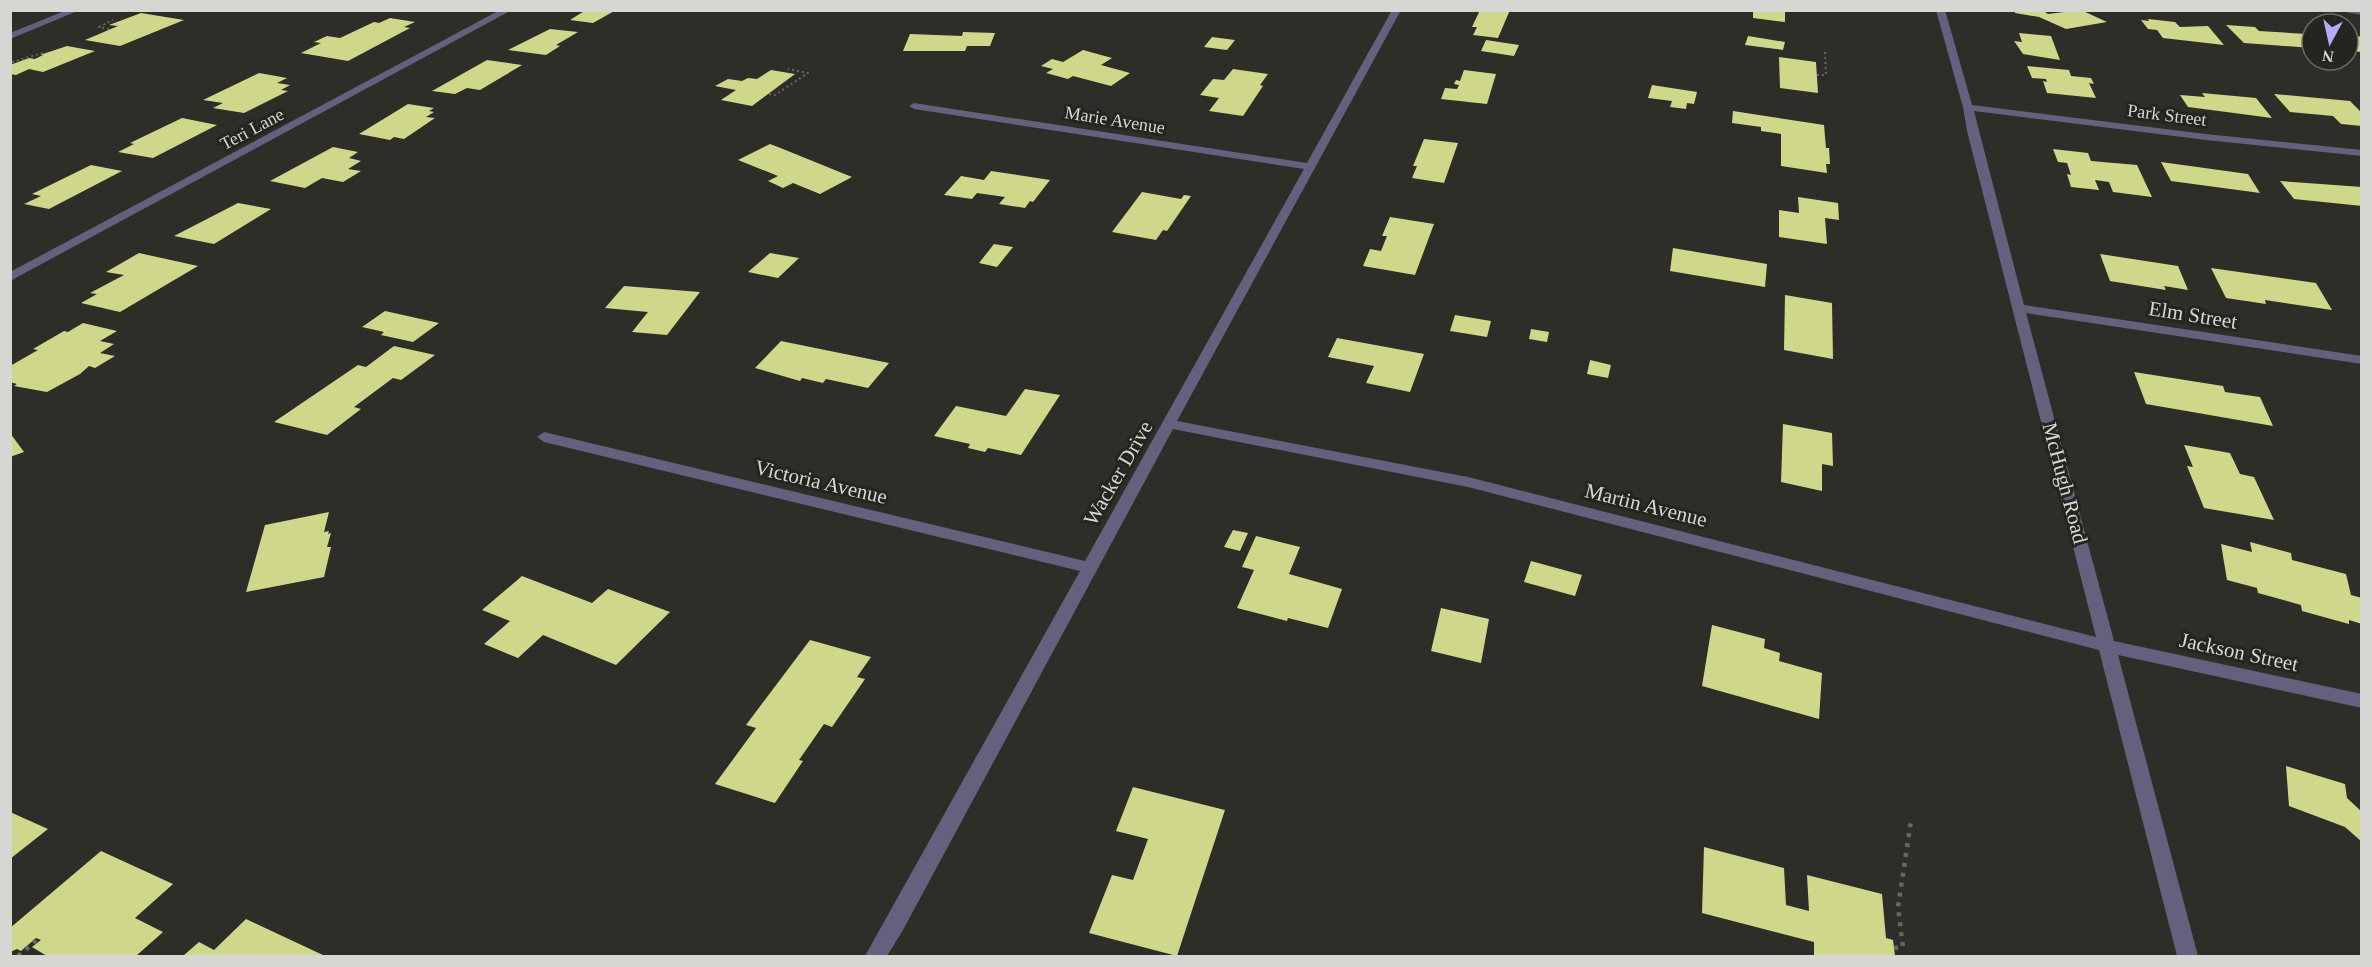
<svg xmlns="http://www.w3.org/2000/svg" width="2372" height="967" font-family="'Times New Roman',serif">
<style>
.building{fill:#cfd88a}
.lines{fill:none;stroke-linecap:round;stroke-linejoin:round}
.path-far1{stroke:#676861;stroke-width:2;stroke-dasharray:2 3;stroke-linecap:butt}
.path{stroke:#676861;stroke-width:4.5;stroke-dasharray:4 6;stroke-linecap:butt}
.street{fill:#63617e;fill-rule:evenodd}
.labels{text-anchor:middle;stroke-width:6;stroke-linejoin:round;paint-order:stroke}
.far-street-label{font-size:18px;fill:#d6d7d2;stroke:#24251e}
.street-label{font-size:21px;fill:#d6d7d2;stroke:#24251e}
</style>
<rect width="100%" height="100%" fill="#2d2e27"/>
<path class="building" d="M586 10H616L593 23 570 20Z
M1480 10H1510L1498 38 1473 35 1477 27H1472Z
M1753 10H1785V22L1753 18Z
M2015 10H2042L2048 14 2081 10 2107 22 2066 29 2039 17 2015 13Z
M141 13 184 20 120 46 85 40 118 26 109 25Z
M390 18 415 22 404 27 410 28 348 61 301 53 321 43 314 42 327 36 340 38 374 22 379 23Z
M2148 19 2175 22 2180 27 2208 26 2224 45 2163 38 2157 30 2148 29 2141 20 2149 21Z
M2226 25 2255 27 2259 31 2307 34 2312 39V48L2244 43Z
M550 29 578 32 556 45 560 46 546 55 508 50Z
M963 32 995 33 990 46H967L965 51H903L910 34 962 36Z
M2019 33 2051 36 2060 60 2023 54 2014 41 2022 42Z
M2348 34 2362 37V52L2348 51Z
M1748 36 1785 42 1783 50 1745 45Z
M1212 37 1235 40 1227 50 1204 47Z
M1486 40 1519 45 1514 56 1481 51Z
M67 46 95 51 43 72 29 69 16 75 10 74V65L29 58 35 59 43 55H40Z
M1083 50 1112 58 1101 65 1130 73 1111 86 1073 76 1068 79 1046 73 1053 69 1041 66 1052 59 1063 62Z
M1779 57 1816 62 1818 93 1780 88Z
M487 60 522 65 480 90 467 88 455 94 432 91Z
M2027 66 2069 70 2071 76 2091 78 2094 84 2089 83 2096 98 2047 93 2043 81 2047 82 2046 79 2032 78Z
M1233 69 1268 74 1260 85 1263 86 1243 116 1209 111 1219 98 1200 95 1213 79 1224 80Z
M771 70 795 74 752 106 721 100 736 90 715 86 728 79 742 81 748 78 757 79Z
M1464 70 1496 74 1487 104 1441 99 1445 88 1457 89 1459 85 1454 84 1456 80 1460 81Z
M259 73 287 78 277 83 290 85 281 90 288 91 244 113 213 108 223 103 203 100Z
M1652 85 1697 92 1694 104 1687 103 1686 109 1670 107 1672 101 1648 98Z
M2202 93 2256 98 2272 118 2188 107 2180 95 2205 97Z
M2274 94 2350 101 2362 113V126L2341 124 2333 116 2290 112Z
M408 104 434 108 429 111 434 112 426 117 435 118 404 139 394 137 390 140 359 134Z
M1733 111 1824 125 1826 148H1829L1830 164H1826L1827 173 1781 166V134L1761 131V127L1732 123Z
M182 118 217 125 153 158 118 152 134 144 130 143Z
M1424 139 1458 143 1444 183 1412 178 1417 166H1413Z
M770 144 778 147 852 177 820 194 793 183 783 188 768 181 778 176 738 160Z
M333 147 358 152 349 158 361 161 348 169 361 171 343 182 322 178 305 188 270 181Z
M2053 149 2088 153 2091 161 2137 165 2152 197 2113 192 2109 182 2095 180 2099 190 2071 187 2067 174 2071 175 2067 163 2058 162Z
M2161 162 2248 174 2260 193 2171 181Z
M91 165 122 171 49 209 24 204 41 196 32 194Z
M991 171 1050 180 1033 202 1030 201 1025 208 999 204 1005 197 977 193 972 199 944 195 961 176 984 180Z
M2280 181 2362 187V206L2294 199Z
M1142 192 1181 199 1184 195 1191 196 1167 231 1163 230 1156 240 1112 232Z
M1798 197 1838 203 1839 220 1825 218 1827 244 1779 237V210L1799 213Z
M238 203 271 209 214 244 174 236Z
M1390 217 1434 224 1415 275 1363 266 1370 249 1381 251 1387 236H1382Z
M994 244 1013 247 997 267 979 263Z
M1673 248 1767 264 1765 287 1670 271Z
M139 253 198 266 120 312 81 303 97 294 90 293 124 275 106 272Z
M770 253 799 258 778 278 748 272Z
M2100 254 2178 266 2188 290 2164 286 2166 290 2110 281Z
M2211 268 2316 283 2332 310 2265 300 2266 304 2226 298Z
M624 286 700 292 667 335 632 332 648 312 605 308Z
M1785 295 1832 303 1833 359 1784 350Z
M385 311 439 323 413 342 381 335 384 332 362 327Z
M1455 315 1491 321 1487 337 1450 331Z
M83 323 117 331 100 341 114 344 100 353 115 356 95 368 89 366 80 374 47 392 14 386 17 384 10 382V366L38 350 33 349 64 331 68 332Z
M1531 329 1549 332 1547 342 1529 339Z
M1337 338 1424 354 1410 392 1366 383 1374 366 1328 357Z
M781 341 889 363 868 388 826 379 823 383 802 378 800 381 755 368Z
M394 346 435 355 401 380 393 378 354 407 361 409 327 435 274 422 358 365 366 367Z
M1590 360 1611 365 1608 378 1587 374Z
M2134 372 2223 386 2225 392 2260 397 2273 426 2146 404Z
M1025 389 1060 395 1021 455 988 448 985 452 968 448 970 444 934 436 956 406 1006 416Z
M1783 424 1832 433 1833 466 1822 464V491L1781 482Z
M10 433 24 452 10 457Z
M2184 445 2230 453 2240 474 2254 477 2274 520 2204 508 2187 466 2193 467Z
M329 512 324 532 329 531 328 534 331 533 327 547H331L324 577 246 592 265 525Z
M1233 530 1248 533 1240 551 1224 547Z
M1256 536 1300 547 1289 574 1342 589 1328 628 1288 618 1287 621 1237 608 1254 570 1242 567Z
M2250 542 2291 553 2292 560 2346 574 2351 595 2362 598V624L2349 620V624L2302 611 2301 605 2258 593 2257 588 2227 580 2221 544 2252 552Z
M1531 561 1582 575 1575 596 1524 582Z
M522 576 592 603 608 589 670 612 616 665 543 635 518 658 484 644 510 621 482 610Z
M1441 608 1489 619 1481 663 1431 651Z
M1712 625 1765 639 1764 648 1780 653 1779 661 1822 673 1819 719 1702 686Z
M810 640 871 657 857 677 865 679 832 727 824 724 799 760 803 761 775 803 715 784 756 728 746 725Z
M2286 766 2345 784 2347 798 2362 812V842L2345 827 2289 806Z
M1133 787 1225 810 1177 956 1089 933 1112 875 1133 880 1148 839 1116 831Z
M10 812 48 829 10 859Z
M1704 847 1784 868 1786 905 1809 911 1807 875 1882 894 1886 938 1893 940 1895 956H1814V942L1702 913Z
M101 851 173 884 135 918 163 932 136 956H47L32 947 41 940 36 938 21 951 17 949 10 952V928Z
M246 919 325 956H183L199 942 214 950Z"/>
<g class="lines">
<path class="path-far1" d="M109 29 99 27 113 20
M12 62 46 52
M1817 75H1826L1825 52
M769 94 775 95 808 73 788 69"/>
<path class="path" d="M1894 948 1903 947 1898 907 1911 821
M18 956 38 939"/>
<path class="street" d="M67 10H80L10 39V33Z
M500 10H512L10 281V272Z
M1392 10H1401L1177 421 1468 477 2096 637 1967 131 1963 107 1936 10H1945L1972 105 2206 134 2362 150V156L2206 140 1974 111 2024 305 2362 356V364L2026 313 2114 641 2362 694V708L2118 655 2198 956H2177L2099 650 1468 487 1173 429 903 930 887 956H865L1080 571 544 442 537 437 544 432 1085 561 1304 169 914 109 909 106 914 103 1307 163Z
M2334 10H2362V15Z"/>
</g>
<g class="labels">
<g class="far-street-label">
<text transform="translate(2167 115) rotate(7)" y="6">Park Street</text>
<text transform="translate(1115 120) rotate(9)" y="6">Marie Avenue</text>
<text transform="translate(252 129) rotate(-28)" y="6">Teri Lane</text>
</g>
<g class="street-label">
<text transform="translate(2193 315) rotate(9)" y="7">Elm Street</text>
<text transform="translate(1118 473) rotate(-60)" y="7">Wacker Drive</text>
<text transform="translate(821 482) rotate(13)" y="7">Victoria Avenue</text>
<text transform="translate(2065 483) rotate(75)" y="7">McHugh Road</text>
<text transform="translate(1646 505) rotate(14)" y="7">Martin Avenue</text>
<text transform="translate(2239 652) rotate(12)" y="7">Jackson Street</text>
</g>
</g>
<rect width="2372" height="967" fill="none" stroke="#d6d7d2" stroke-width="24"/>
<g transform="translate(2330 42) rotate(188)"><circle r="28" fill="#24251e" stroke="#6b6c66" stroke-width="1.5"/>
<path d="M0-4.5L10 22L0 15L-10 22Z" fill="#b4acf9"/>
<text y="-9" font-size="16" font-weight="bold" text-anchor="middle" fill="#d6d7d2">N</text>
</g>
</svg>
